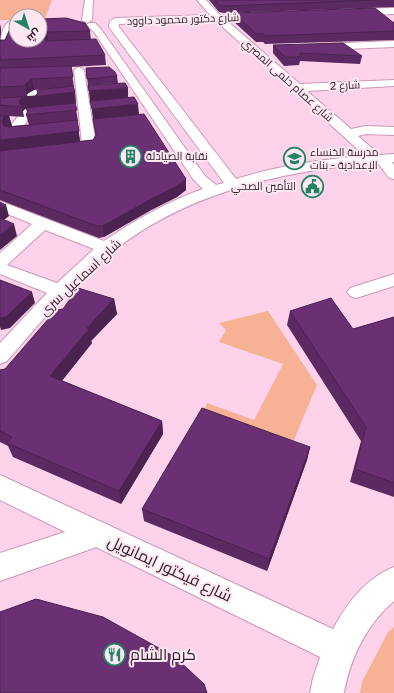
<svg xmlns="http://www.w3.org/2000/svg" width="394" height="693" font-family="'Golos Text',Cairo,sans-serif">
<style>
.green{fill:#f7b296}
.lines{fill:none;stroke-linecap:round;stroke-linejoin:round}
.minor-casing{stroke:#cb98b6;stroke-width:2}
.major-casing{stroke:#cb98b6;stroke-width:2}
.minor{fill:#fff;fill-rule:evenodd}
.major{fill:#fff;fill-rule:evenodd}
.wall{fill:#5c2963;fill-rule:evenodd}
.shaded-wall{fill:#4b2250}
.building{fill:#6b3073;stroke:#4b2250}
.labels{text-anchor:middle;stroke-width:4;stroke-linejoin:round;paint-order:stroke}
.far-street-label{font-size:11px;fill:#311d29;stroke:#fde7f3}
.far-poi-label{font-size:11px;fill:#311d29;stroke:#fde7f3;text-anchor:start}
.street-label{font-size:13px;fill:#311d29;stroke:#fde7f3}
.near-street-label{font-size:16px;fill:#311d29;stroke:#fde7f3}
.near-poi-label{font-size:16px;fill:#311d29;stroke:#fde7f3;text-anchor:start}
</style>
<rect width="100%" height="100%" fill="#fed2eb"/>
<path class="green" d="M0 0H52L45 19H40V16H16V20H0Z
M268 311 317 385 293 442 202 417 207 403 254 420 283 364 219 342 226 330 219 323Z
M394 627V693H360L362 682 388 632Z"/>
<g class="lines">
<defs>
<path id="minor" d="M85 0H93L92 20 87 23 82 20Z
M197 0H206L220 15 264 14 266 16 261 19 226 20 300 84 394 80V86L307 91 351 129 366 126 394 127V135L366 134 358 136 380 155 394 154V162H392L394 165V179L389 178 378 163C284 170 187 192 112 252 72 283 40 323 7 361L0 364V343L47 293 0 274V253L32 224 0 211V201L104 241C135 220 168 201 203 189L193 179 94 32 87 25 89 23H95L100 28 205 176 216 185 224 183 109 27 110 21 115 18 210 15ZM215 20 365 156C322 159 277 166 236 179L119 27V24ZM45 230 94 249 57 283 7 265Z
M394 8V14L353 15 349 12 353 9Z
M11 21 16 24 8 46 7 48H0C0 41 2 23 11 21Z
M394 41V47L321 50 316 47 321 44Z
M79 67 84 70 96 145C90 153 72 154 63 152L61 149 63 146 82 143 74 70Z
M39 69 44 72C40 96 35 117 16 134 11 138 6 142 0 144V134C24 117 27 99 34 72Z
M394 274V286L356 298 350 296 347 292 350 288Z
M99 521 108 525 112 534 108 543 0 581V553Z"/>
<path id="major" d="M0 475 333 629C347 603 366 578 394 567V601C367 624 350 658 344 693H310L313 678 320 657 0 500Z"/>
</defs>
<use href="#minor" class="minor-casing"/>
<use href="#major" class="major-casing"/>
<use href="#minor" class="minor"/>
<use href="#major" class="major"/>
</g>
<path class="wall" d="M209 0H394V7L224 13 219 12Z
M233 13 394 23V40L265 44 263 42H256L233 21Z
M40 19 90 31 91 40 105 55 106 65 71 67 74 87H73L76 103 38 107 75 103 78 121H77L80 141 93 140 96 135 88 85 128 97 186 190 177 197 151 210 104 237 99 238 0 200V24L1 30 0 40H5ZM59 88 35 96H27V94L34 90ZM26 108 27 113 26 115 29 125 12 126 9 116 24 117 23 111Z
M273 45 362 56 360 64 300 61 299 65 284 66 273 53Z
M86 68 117 76 118 83 88 85Z
M114 299 117 314 91 341 92 343 62 381 162 421 163 434 121 504 13 457 8 446 0 442V370L5 369Z
M290 311 353 329 394 317V497L350 482 361 441 287 325Z
M310 447 307 460 267 571 144 521 142 509Z"/>
<path class="shaded-wall" d="M0 24 1 30 0 41Z
M47 32 49 42 43 47 41 37Z
M32 79 34 90 27 94 25 84Z
M128 88V97L90 101 89 91Z
M75 92 76 103 25 109 23 111 22 107 19 102 22 98Z
M138 104 139 115 93 119 92 109Z
M9 116 12 126 5 132 2 121 4 117Z
M77 120 80 142 0 151V140Z
M186 179V190L177 197 151 210 104 237 103 226Z
M6 205 9 216 0 223V208Z
M14 224 17 236 0 250V235Z
M32 292 35 303 10 328 1 330 0 327V318Z
M114 299 117 314 91 341 92 343 54 390 50 376 87 328Z
M162 421 163 434 121 504 119 491Z
M310 447 307 460 267 571 269 559Z"/>
<path class="building" d="M215 0H377L224 6 220 5Z
M375 8 394 23V31L265 36 263 33 257 34 233 13Z
M66 18 85 23 90 31 47 32 41 37 47 41 96 39 105 55 0 60V40H5L14 20H16V40H40V19Z
M343 43 362 56 300 53V57H285L273 45Z
M71 66 73 77 32 79 25 84V86L0 87V68Z
M109 67 115 72 117 76 87 79 86 68Z
M125 83 128 88 89 91 88 85Z
M73 86 75 92 22 98 19 102 22 107 0 105V98L35 96 38 93 37 90Z
M134 97 138 104 92 109 90 101Z
M75 103 77 110 26 115 28 111 26 108Z
M144 114 186 179 177 186 151 199 103 226H97L0 190V151L93 140 96 135 93 119Z
M0 116H9L4 117 2 121 4 126 9 127 77 120 79 131 0 140Z
M0 202 6 205 0 208Z
M0 218 14 224 0 235Z
M0 280 32 292 6 317 0 318Z
M78 288 114 299 87 328 89 329 50 376 162 421 119 491 7 443 12 437 0 431V370L5 369 56 310 63 309Z
M331 298 353 329 394 317V483L355 469 366 427 290 311Z
M202 408 310 447 269 559 142 509Z
M36 599 103 617 175 657 204 684 207 693H0V612Z"/>
<defs>
<symbol id="building-ring" viewBox="-11 -11 22 22"><circle r="9.5" fill="#fde7f3" stroke="#1f845f" stroke-width="1.5"/><path d="M-4-6H4V6H1V3H-1V6H-4ZM-2.5-4.3h1.7v1.8h-1.7ZM.8-4.3h1.7v1.8H.8ZM-2.5-1h1.7V.8h-1.7ZM.8-1h1.7V.8H.8Z" fill="#1f845f"/></symbol>
<symbol id="school-ring" viewBox="-11 -11 22 22"><circle r="9.5" fill="#fde7f3" stroke="#1f845f" stroke-width="1.5"/><path d="M0-5L7-2L0 1L-7-2ZM-4 1L0 2.5L4 1V4Q0 6-4 4Z" fill="#1f845f"/></symbol>
<symbol id="civic-ring" viewBox="-11 -11 22 22"><circle r="9.5" fill="#fde7f3" stroke="#1f845f" stroke-width="1.5"/><path d="M-.6-6.5H3V-4.5H.6V-3L4-1V1h2V6H-6V1h2V-1L-.6-3ZM-1.2 2.5V6h2.4V2.5Z" fill="#1f845f"/></symbol>
<symbol id="restaurant-ring" viewBox="-11 -11 22 22"><circle r="9.5" fill="#fde7f3" stroke="#1f845f" stroke-width="1.5"/><path d="M-5-6h1v4h1v-4h1v4h1v-4h1v5L-1.5 .5V6h-2V.5L-5-1ZM5-6V6H3V1.5H1.5Q1.5-4 5-6Z" fill="#1f845f"/></symbol>
</defs>
<g fill-rule="evenodd">
<use href="#building-ring" x="118" y="144" width="25" height="25"/>
<use href="#school-ring" x="282" y="146" width="25" height="25"/>
<use href="#civic-ring" x="300" y="174" width="25" height="25"/>
<use href="#restaurant-ring" x="102" y="642" width="25" height="25"/>
</g>
<g class="labels">
<g class="far-street-label">
<text transform="translate(183 19) rotate(-2)" y="4">شارع دكتور محمود داوود</text>
<text transform="translate(288 80) rotate(42)" y="4">شارع عصام حلمى المصري</text>
<text transform="translate(345 85) rotate(-3)" y="4">شارع 2</text>
</g>
<g class="far-poi-label">
<text x="310" y="156">مدرسة الخنساء<tspan x="310" dy="13">الإعدادية - بنات</tspan></text>
<text x="146" y="160">نقابة الصيادلة</text>
<text x="296" y="190" text-anchor="end">التأمين الصحي</text>
</g>
<g class="street-label">
<text transform="translate(80 277) rotate(-43)" y="5">شارع اسماعيل سرى</text>
</g>
<g class="near-street-label">
<text transform="translate(170 568) rotate(25)" y="6">شارع فيكتور ايمانويل</text>
</g>
<g class="near-poi-label">
<text x="130" y="660">كرم الشام</text>
</g>
</g>
<g transform="translate(28 28) rotate(141)"><circle r="19" fill="#fde7f3" stroke="#ab96a2"/>
<path d="M0-3L7 15L0 10L-7 15Z" fill="#1f845f"/>
<text y="-6" font-size="11" font-weight="bold" text-anchor="middle" fill="#311d29">ش</text>
</g>
</svg>
